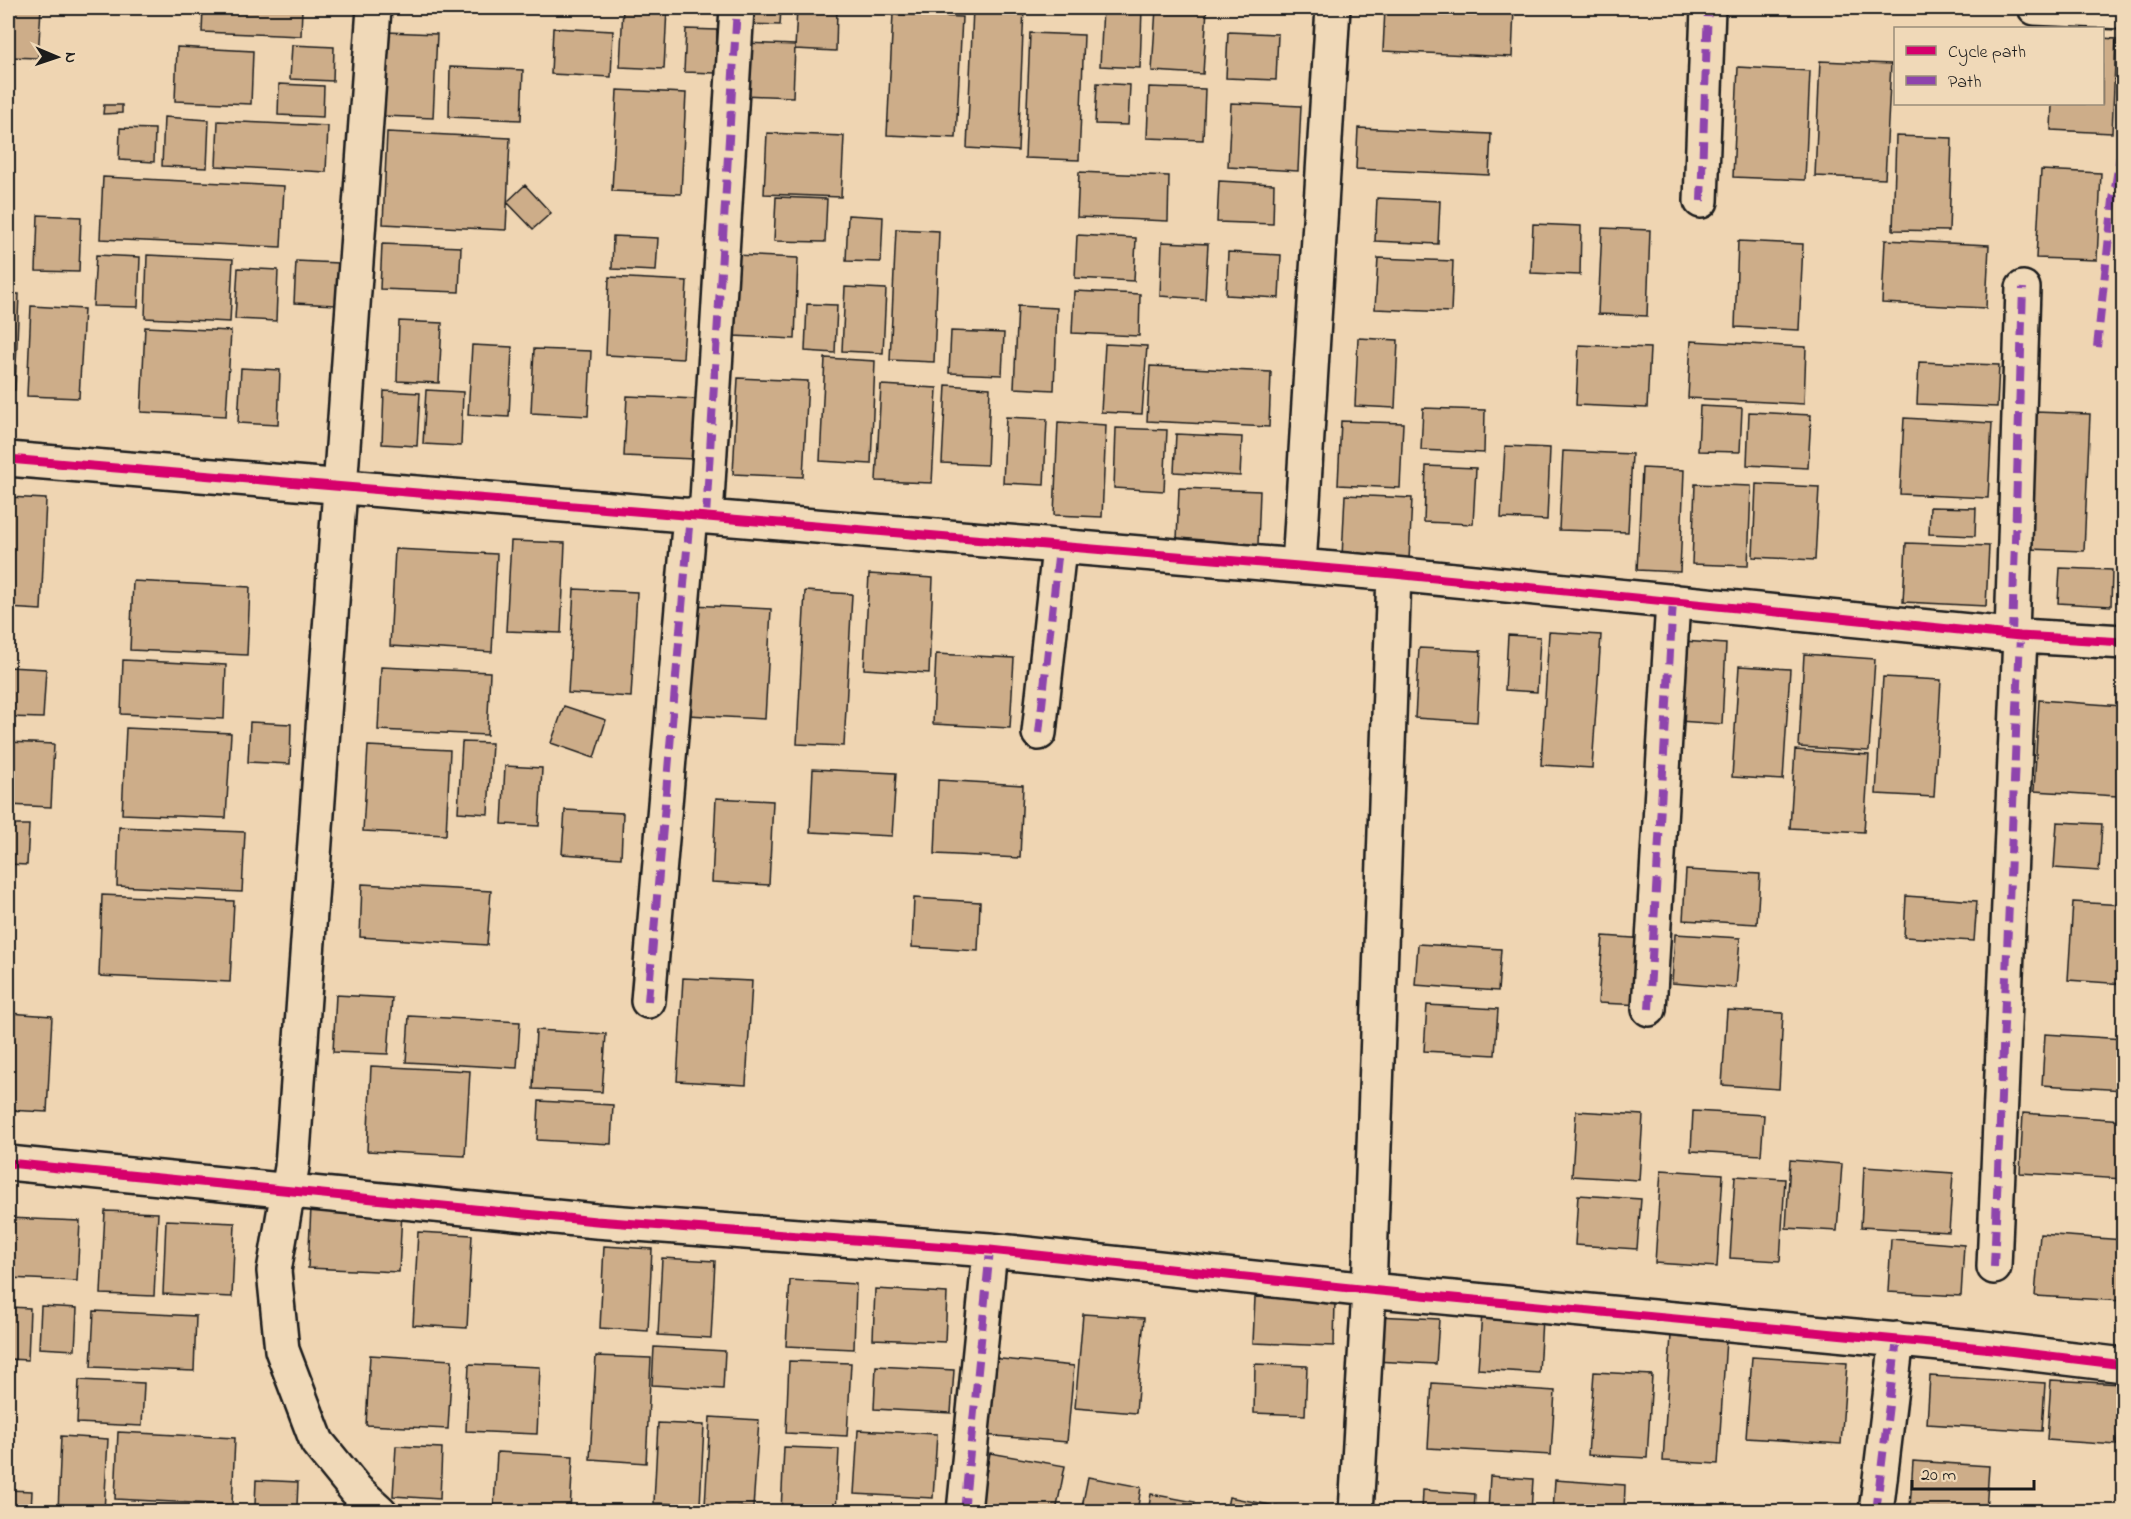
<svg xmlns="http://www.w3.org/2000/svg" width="2131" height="1519" font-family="'Indie Flower',sans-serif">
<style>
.building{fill:#cdad89;stroke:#1c1c1c;stroke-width:1.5}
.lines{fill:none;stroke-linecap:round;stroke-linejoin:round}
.minor-casing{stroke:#1c1c1c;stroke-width:38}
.minor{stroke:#f0d9b8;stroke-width:33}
.quiet{stroke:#8e44ad;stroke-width:8;stroke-dasharray:15 8;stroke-linecap:butt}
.cycleway-casing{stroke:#f0d9b8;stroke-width:13}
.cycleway{stroke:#d6006c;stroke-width:9}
</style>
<rect width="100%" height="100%" fill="#efd5b2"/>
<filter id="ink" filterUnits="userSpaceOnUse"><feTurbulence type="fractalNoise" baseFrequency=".0167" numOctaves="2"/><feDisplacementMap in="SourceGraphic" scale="12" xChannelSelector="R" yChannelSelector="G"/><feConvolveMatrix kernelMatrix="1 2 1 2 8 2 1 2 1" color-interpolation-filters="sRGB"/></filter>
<g filter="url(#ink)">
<path class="building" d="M8 8H41L38 58 8 57Z
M203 8H302L301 36 202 32Z
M623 8H667L664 69 620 67Z
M745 8H781L780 25 744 24Z
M797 8H837L836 51 795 49Z
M973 8H1024L1018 151 967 148Z
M1103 8H1142L1140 68 1100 66Z
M1156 8H1207L1203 74 1152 71Z
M1385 8H1514L1512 57 1383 51Z
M893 14 962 17 956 138 887 135Z
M553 28 613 31 611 77 551 74Z
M686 29 717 30 716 73 684 72Z
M387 32 437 34 433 118 383 116Z
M1228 32 1278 34 1276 80 1226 78Z
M1030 33 1084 35 1079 160 1025 158Z
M2102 38 2116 39 2112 133 2051 130 2052 104H2102Z
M744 43 795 45 793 97 742 95Z
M292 45 334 47 333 81 290 79Z
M177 47 253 51 251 104 175 101Z
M1820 61 1891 64 1885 179 1815 176Z
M450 67 523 70 521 120 449 117Z
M1738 67 1810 71 1805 180 1733 177Z
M1097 83 1130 85 1128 125 1095 124Z
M279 84 324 86 323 117 278 115Z
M1149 87 1205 89 1203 140 1147 138Z
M617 90 686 93 681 194 612 191Z
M1231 103 1301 106 1298 171 1228 167Z
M104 105H122V113L103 114Z
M164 117 209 120 207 168 162 166Z
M218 121 328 126 326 172 216 166Z
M120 128 155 129 154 162 119 160Z
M1358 128 1491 134 1489 175 1356 169Z
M387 132 510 138 506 230 383 224Z
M767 133 844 136 841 197 764 194Z
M1896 136 1952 138 1949 231 1893 230Z
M2041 170 2101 173 2097 260 2036 258Z
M1079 172 1169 176 1168 221 1077 217Z
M103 177 284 186 281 247 100 239Z
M1219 181 1274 184 1273 224 1217 222Z
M525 185 551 213 533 229 507 202Z
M776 197 827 199 825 242 774 241Z
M1377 198 1440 201 1438 244 1375 241Z
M38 215 81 217 79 272 36 271Z
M848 215 883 217 881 262 846 261Z
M1533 224 1581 226 1580 275 1531 273Z
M1602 228 1650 230 1647 316 1598 314Z
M896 229 939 231 934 362 890 360Z
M1077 235 1136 238 1134 281 1075 278Z
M613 236 658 238 656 271 612 269Z
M1885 240 1989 245 1986 308 1882 303Z
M1738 241 1803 244 1799 330 1735 327Z
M1162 242 1208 244 1205 299 1160 296Z
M382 244 461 247 459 292 380 289Z
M1228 252 1281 255 1279 298 1226 295Z
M96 255 140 257 138 307 93 306Z
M147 255 233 259 230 322 145 318Z
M736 255 798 258 795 339 733 336Z
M1378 258 1453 261 1451 312 1375 309Z
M296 261 338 263 336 305 294 303Z
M238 268 278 270 276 321 235 319Z
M609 277 687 281 683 359 606 355Z
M845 287 886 289 883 353 842 351Z
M1074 291 1140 294 1139 336 1072 333Z
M8 294H19L15 390H8Z
M807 304 837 305 835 353 805 351Z
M31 306 84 309 79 398 27 396Z
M1018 306 1057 308 1054 390 1014 388Z
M399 321 442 323 439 383 397 381Z
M145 327 231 331 226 416 141 412Z
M951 331 1004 333 1002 375 949 373Z
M1358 338 1398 340 1395 408 1355 406Z
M1691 341 1806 347 1804 404 1688 398Z
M1105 344 1147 346 1142 414 1101 412Z
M472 345 512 347 509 417 468 415Z
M1579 345 1650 348 1647 408 1576 405Z
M534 349 591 351 588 416 531 413Z
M825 358 875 361 871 464 820 461Z
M1919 362 1999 365 1997 407 1917 404Z
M1150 366 1271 372 1269 427 1147 421Z
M241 368 280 370 278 425 238 423Z
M738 378 808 381 803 477 733 474Z
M881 385 937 388 932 483 876 481Z
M946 385 990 388 987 465 942 463Z
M426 390 463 392 461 446 423 444Z
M384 391 420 393 417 446 382 444Z
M627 396 697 399 694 459 624 456Z
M1700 406 1742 408 1740 452 1698 451Z
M1423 408 1485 410 1484 453 1421 450Z
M1749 412 1811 415 1808 468 1747 465Z
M2035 412 2090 414 2084 551 2029 549Z
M1006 417 1047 419 1044 485 1003 483Z
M1904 418 1992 423 1988 498 1900 494Z
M1341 421 1403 423 1400 488 1338 485Z
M1058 422 1106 425 1102 517 1054 515Z
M1116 428 1167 430 1164 491 1114 488Z
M1176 434 1242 437 1240 476 1174 472Z
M1505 446 1550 448 1547 520 1501 518Z
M1563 451 1632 454 1628 532 1559 530Z
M1426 466 1476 468 1473 524 1424 522Z
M1642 468 1684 470 1680 572 1637 570Z
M1695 484 1751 486 1748 566 1692 564Z
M1756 484 1819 487 1815 560 1753 557Z
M1179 488 1260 491 1258 545 1177 541Z
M1345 495 1412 498 1409 560 1342 557Z
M8 497 46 499 41 610 8 608Z
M1930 507 1976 508 1975 536 1929 534Z
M511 541 565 543 561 633 506 631Z
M1906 543 1989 546 1986 606 1903 602Z
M395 549 497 554 492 652 390 646Z
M2060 568 2112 570 2111 606 2058 603Z
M869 574 933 578 929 673 864 669Z
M133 581 250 587 247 655 130 650Z
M574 589 637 592 631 697 568 693Z
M805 591 852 594 844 746 797 744Z
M692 605 771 609 765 719 687 715Z
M1549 632 1601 635 1592 768 1541 765Z
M1508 635 1540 637 1537 692 1505 690Z
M1683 641 1726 644 1722 724 1679 721Z
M1419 648 1481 651 1477 722 1415 718Z
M936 654 1014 658 1010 728 933 724Z
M1804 654 1875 659 1869 751 1799 747Z
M123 660 226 665 224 719 121 714Z
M1739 666 1790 669 1783 780 1732 777Z
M8 667 46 669 43 718 8 717Z
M381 667 490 672 487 735 378 730Z
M1883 677 1941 680 1934 797 1876 794Z
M2039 700 2122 706 2117 796 2034 791Z
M564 706 606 720 594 758 551 743Z
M250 722 291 724 290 764 248 762Z
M126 728 231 733 226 818 122 814Z
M8 742 54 744 51 807 8 805Z
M462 742 492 743 488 814 458 812Z
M368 746 450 750 446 835 363 831Z
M1795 750 1869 755 1864 832 1790 828Z
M505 766 542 768 539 826 502 824Z
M813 769 896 773 892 836 810 832Z
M938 780 1023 785 1020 858 935 854Z
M716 798 773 801 769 885 712 882Z
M565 810 623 813 621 858 562 854Z
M2057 822 2102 824 2099 871 2054 868Z
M8 825H29L27 865 8 864Z
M119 827 245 832 242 892 117 886Z
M1686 870 1760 874 1757 924 1683 920Z
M362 884 491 891 487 945 360 937Z
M102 895 234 901 230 982 99 976Z
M1906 896 1977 901 1974 941 1904 937Z
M914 898 980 902 978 951 912 947Z
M2073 902 2124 905V984L2068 980Z
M1675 934 1740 938 1736 988 1672 983Z
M1603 936 1648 939 1645 1005 1598 1003Z
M1418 944 1501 949 1498 991 1415 985Z
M683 978 752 981 746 1085 677 1081Z
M336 995 392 998 388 1054 333 1052Z
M1427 1005 1498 1009 1495 1055 1424 1051Z
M1727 1010 1783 1013 1779 1089 1722 1085Z
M8 1013 52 1016 47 1112 8 1110Z
M409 1016 520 1022 517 1068 406 1062Z
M536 1030 606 1034 602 1092 533 1089Z
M2045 1034 2124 1039V1090L2042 1085Z
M371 1066 470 1071 465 1156 367 1151Z
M539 1101 613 1105 611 1144 537 1140Z
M1576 1111 1643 1115 1639 1180 1572 1176Z
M1693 1111 1764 1115 1761 1155 1691 1151Z
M2023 1113 2124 1120V1179L2020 1173Z
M1790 1160 1842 1164 1837 1231 1786 1228Z
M1864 1167 1953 1173 1949 1232 1861 1227Z
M1661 1170 1723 1174 1717 1267 1655 1263Z
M1735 1176 1785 1179 1780 1261 1730 1258Z
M1578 1195 1641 1199 1637 1249 1575 1245Z
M311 1207 402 1211 399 1272 308 1268Z
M105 1211 158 1213 154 1296 101 1294Z
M8 1218 80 1221 77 1281 8 1278Z
M166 1220 235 1223 232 1297 163 1294Z
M418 1232 472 1235 467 1328 413 1325Z
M2040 1234 2124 1240V1301L2035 1296Z
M1891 1239 1964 1245 1961 1296 1888 1292Z
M604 1246 652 1249 648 1331 600 1328Z
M662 1258 715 1261 711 1338 658 1335Z
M790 1280 856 1284 854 1349 786 1346Z
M875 1289 947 1293 945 1342 873 1339Z
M1255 1297 1335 1300 1334 1346 1253 1343Z
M41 1306 77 1308 75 1350 39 1348Z
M8 1307 30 1308 28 1360 8 1359Z
M94 1311 196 1316 194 1371 91 1367Z
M1482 1313 1542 1318 1539 1373 1478 1369Z
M1083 1314 1144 1318 1136 1413 1075 1408Z
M1376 1316 1439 1319 1436 1364 1373 1361Z
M1671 1335 1726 1339 1718 1464 1663 1461Z
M654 1347 725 1351 723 1389 652 1385Z
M370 1355 452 1360 448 1429 366 1425Z
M596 1356 651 1358 646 1463 590 1459Z
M1752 1357 1847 1363 1841 1444 1746 1438Z
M991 1358 1074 1366 1067 1442 984 1435Z
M789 1361 851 1363 847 1436 786 1433Z
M469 1364 540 1367 537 1434 466 1431Z
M1255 1364 1307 1366 1305 1415 1254 1413Z
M876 1366 954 1370 951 1413 874 1409Z
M1594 1372 1652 1375 1647 1458 1588 1455Z
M1930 1376 2045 1383 2042 1431 1927 1424Z
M79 1380 144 1383 142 1426 77 1423Z
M2051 1380 2121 1384 2117 1445 2047 1440Z
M1432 1383 1555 1391 1551 1455 1428 1448Z
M8 1393H11L8 1460Z
M710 1417 759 1420 753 1508 705 1506Z
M658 1423 704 1425 700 1505 654 1503Z
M858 1430 937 1434 933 1498 854 1494Z
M118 1432 235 1438 232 1505 115 1499Z
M61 1436 108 1439 104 1512H58Z
M396 1446 442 1448 440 1499 393 1496Z
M784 1447 839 1449 836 1512H781Z
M497 1452 573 1456 570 1511 494 1507Z
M990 1453 1065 1466 1056 1512H1003L980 1507Z
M1913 1461 1989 1466 1986 1512 1910 1508Z
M1490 1476 1533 1479 1531 1512H1488Z
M1088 1477 1141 1487 1137 1512H1081Z
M256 1480 298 1482 297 1506 255 1505Z
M1555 1480 1625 1485 1624 1512H1553Z
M8 1490 32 1491 31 1512H8Z
M1423 1490 1475 1494 1474 1512H1422Z
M1151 1494 1195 1502 1193 1512H1148Z
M1229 1497 1290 1509 1289 1512H1226Z
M860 1507 938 1511V1512H860Z"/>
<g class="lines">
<defs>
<path id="minor" d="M374 8 292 1167 274 1271 282 1350 317 1442 356 1490 380 1512
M2035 8 2124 12
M1701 201 1708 8
M8 459 1394 574 2020 636 2124 642
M706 516 737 8
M1299 566 1333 8
M2012 635 2023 288
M1039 733 1059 548
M648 1001 690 515
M1649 1009 1673 601
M8 1163 596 1221 990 1250 1369 1290 1983 1348 2124 1365
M1994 1267 2020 636
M964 1512 990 1250
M1356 1512 1369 1290 1394 574
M1876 1512 1897 1339"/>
</defs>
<use href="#minor" class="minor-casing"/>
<use href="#minor" class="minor"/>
<path class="quiet" d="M1701 201 1708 8
M2097 347 2113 200 2124 131
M706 516 737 8
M2012 635 2023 288
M1039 733 1059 548
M648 1001 690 515
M1649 1009 1673 601
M1994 1267 2020 636
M964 1512 990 1250
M1876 1512 1897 1339"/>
<defs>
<path id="cycleway" d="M8 459 1394 574 2020 636 2124 642
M8 1163 596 1221 990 1250 1369 1290 1983 1348 2124 1365"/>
</defs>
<use href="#cycleway" class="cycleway-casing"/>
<use href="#cycleway" class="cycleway"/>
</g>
</g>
<rect width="2131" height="1519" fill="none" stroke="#f0d9b8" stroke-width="30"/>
<rect x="15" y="15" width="2101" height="1489" fill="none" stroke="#1c1c1c" stroke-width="2" filter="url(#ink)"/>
<rect x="1894" y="27" width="210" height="78" fill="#f0d9b8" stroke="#9b8d7a" stroke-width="1.5"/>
<rect x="1906" y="46" width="30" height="9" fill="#d6006c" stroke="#9b8d7a" stroke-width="1.5"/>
<text x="1948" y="57" font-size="18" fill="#1c1c1c">Cycle path</text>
<rect x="1906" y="76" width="30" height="9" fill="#8e44ad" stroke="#9b8d7a" stroke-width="1.5"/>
<text x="1948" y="87" font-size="18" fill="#1c1c1c">Path</text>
<g transform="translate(57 57) rotate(92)" stroke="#f0d9b8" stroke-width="4.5" paint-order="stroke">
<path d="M0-4.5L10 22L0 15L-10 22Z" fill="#1c1c1c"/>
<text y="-9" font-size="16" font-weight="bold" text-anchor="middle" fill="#1c1c1c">N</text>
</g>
<path d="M1912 1480v9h122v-9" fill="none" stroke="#1c1c1c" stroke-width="3"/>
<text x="1921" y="1480" font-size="18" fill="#1c1c1c" stroke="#f0d9b8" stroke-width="4.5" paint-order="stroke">20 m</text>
</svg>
